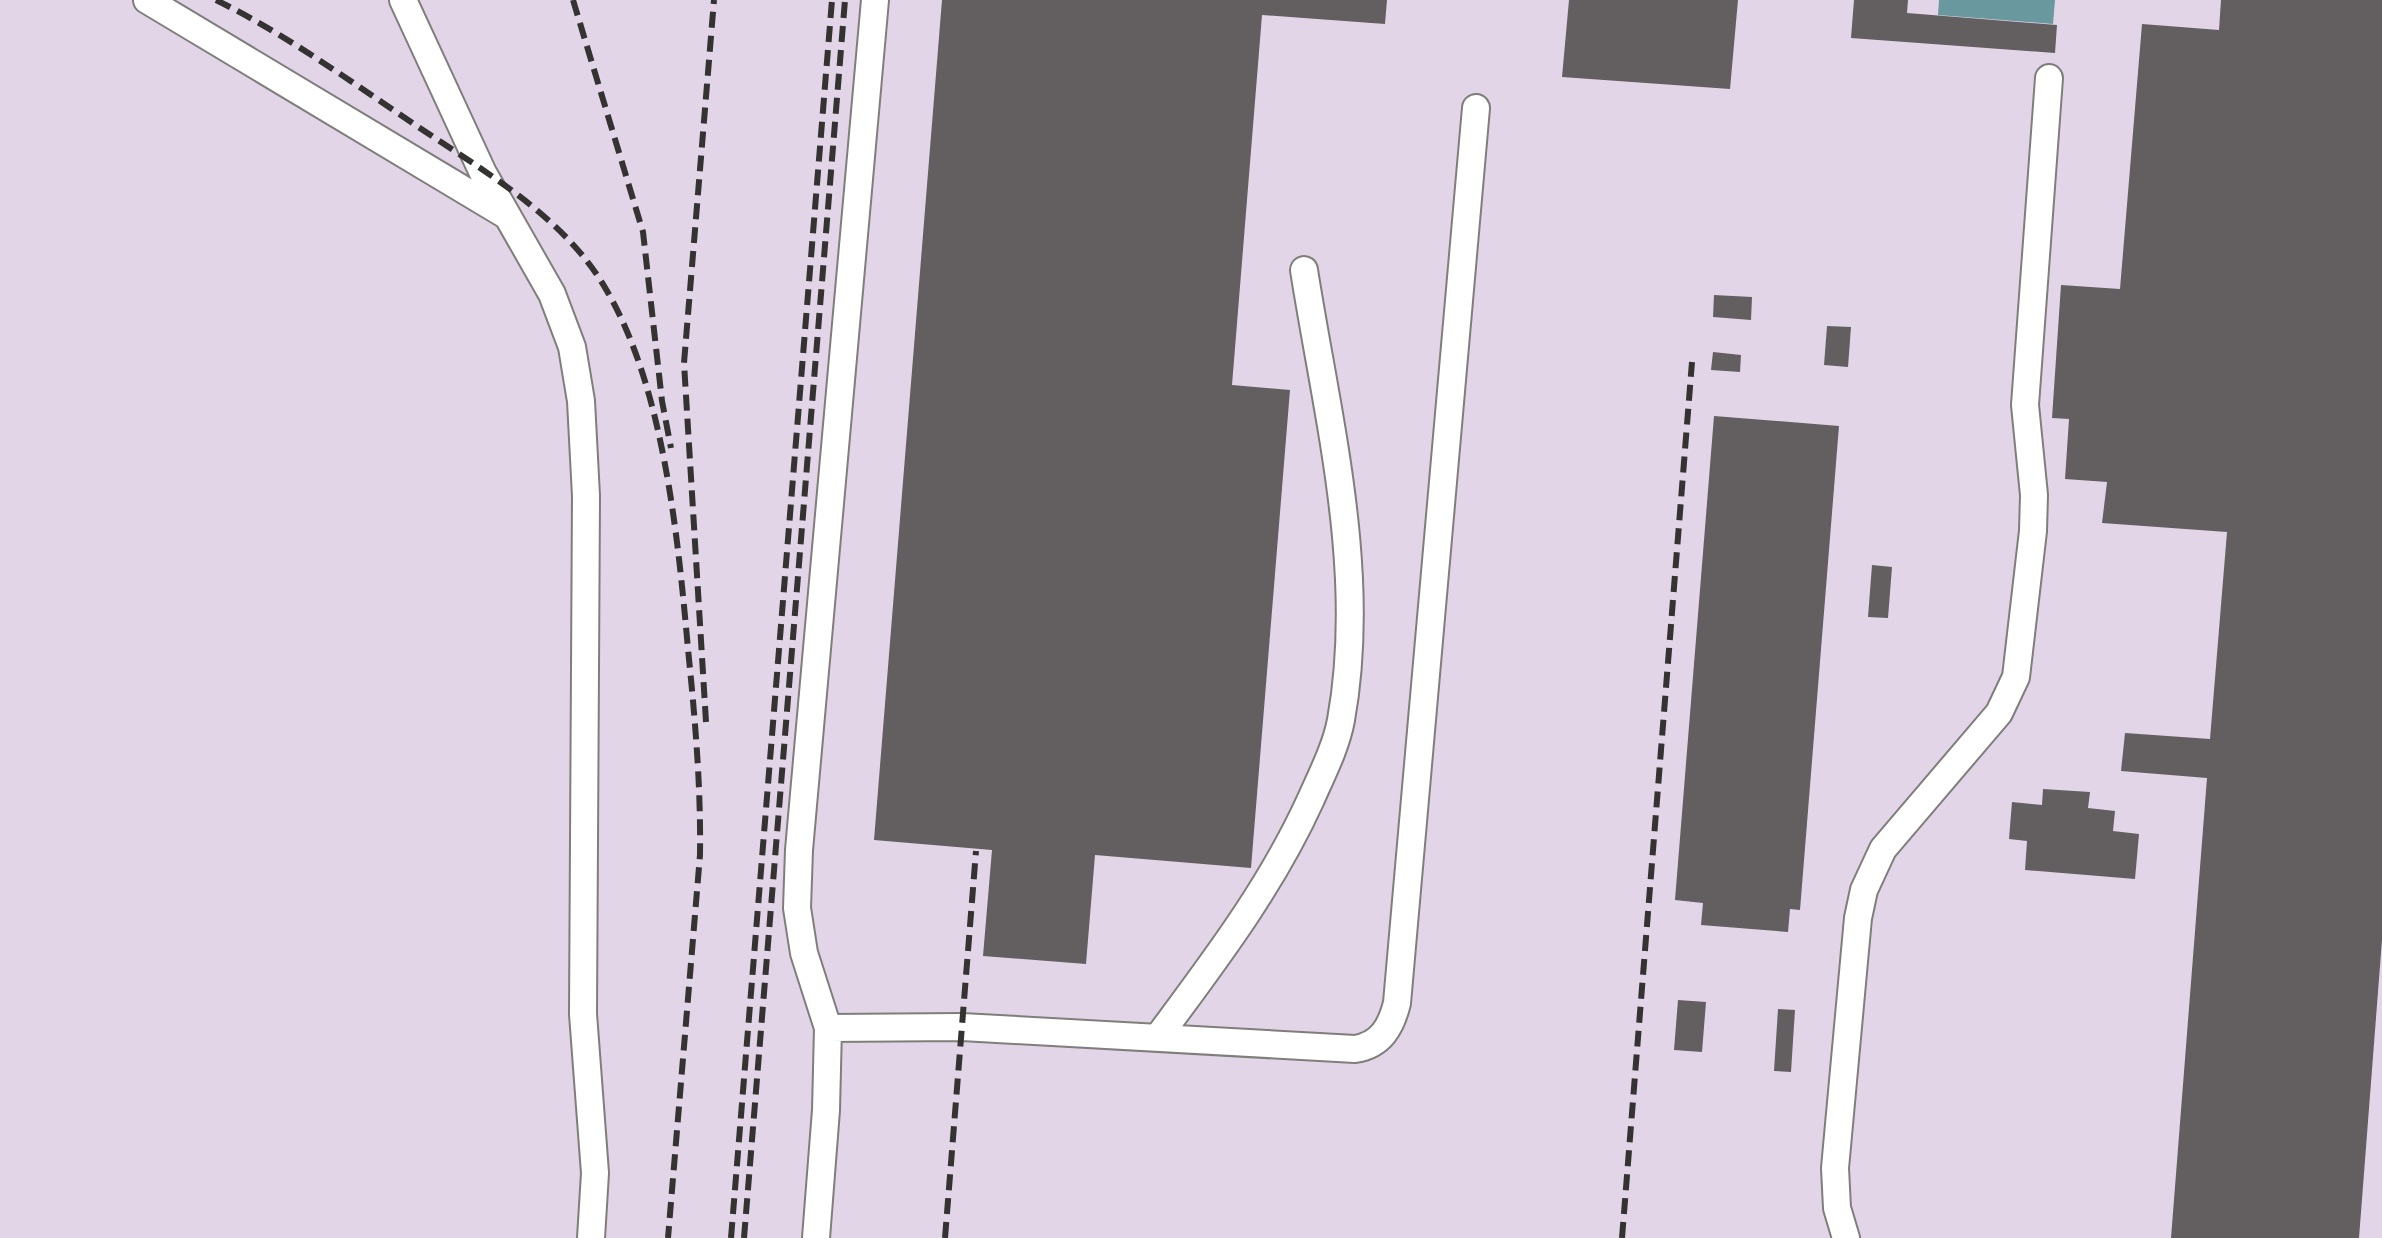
<svg xmlns="http://www.w3.org/2000/svg" width="2382" height="1238" font-family="'Noto Serif',serif">
<style>
.industrial{fill:#e3d5e8}
.water{fill:#6a989f}
.building{fill:#635e60}
.lines{fill:none;stroke-linecap:round;stroke-linejoin:round}
.minor-casing{stroke:#7f7e7a;stroke-width:30}
.minor{stroke:#fff;stroke-width:26}
.rail{stroke:#343332;stroke-width:6;stroke-dasharray:16 8;stroke-linecap:butt}
</style>
<rect width="100%" height="100%" fill="#e6e4e0"/>
<path class="industrial" d="M0 0H2382V1238H0Z"/>
<path class="water" d="M1939 0H2055L2053 24 1938 15Z"/>
<path class="building" d="M942 0H1387L1385 24 1262 15 1232 385 1290 390 1251 868 1095 855 1086 964 983 956 992 850 874 840Z
M1569 0H1738L1730 89 1562 77Z
M1854 0H1908L1907 13 2057 25 2055 53 1851 38Z
M2221 0H2382V940L2359 1238H2171L2207 778 2121 771 2125 733 2210 739 2227 532 2102 523 2107 482 2065 479 2069 419 2052 418 2061 285 2120 289 2142 24 2219 30Z
M1714 295 1752 297 1751 320 1713 317Z
M1827 326 1851 327 1848 367 1824 365Z
M1713 352 1741 355 1740 372 1711 370Z
M1714 416 1839 426 1800 910 1790 909 1788 932 1701 925 1703 903 1675 900Z
M1872 565 1892 567 1888 618 1868 617Z
M2043 789 2090 792 2088 808 2115 811 2113 831 2139 834 2135 879 2025 870 2027 841 2009 839 2012 802 2042 805Z
M1678 1000 1706 1002 1702 1052 1674 1050Z
M1778 1009 1795 1010 1791 1072 1774 1071Z"/>
<g class="lines">
<defs>
<path id="minor" d="M147 0 504 214
M403 0 483 173 552 294 572 347 581 401 586 496 583 1014 595 1173 591 1238
M828 1028 962 1027 1355 1049C1381 1045 1391 1027 1397 1003L1476 108
M1158 1037C1215 960 1271 887 1311 799 1322 774 1336 747 1341 720 1368 571 1327 416 1304 270
M816 1238 826 1110 828 1028 804 953 797 908 799 850 875 0
M1846 1238 1837 1208 1835 1168 1858 918 1864 890 1883 849 1999 713 2016 677 2033 531 2034 495 2025 405 2049 78"/>
</defs>
<use href="#minor" class="minor-casing"/>
<use href="#minor" class="minor"/>
<path class="rail" d="M216 0C285 34 347 79 411 122 481 170 564 215 607 291 664 389 678 538 688 649 695 718 701 786 700 855L668 1238
M573 0 643 232 662 401 671 448
M706 722 684 363 714 0
M731 1238 832 0
M744 1238 845 0
M945 1238 976 851
M1622 1238 1692 362"/>
</g>
</svg>
